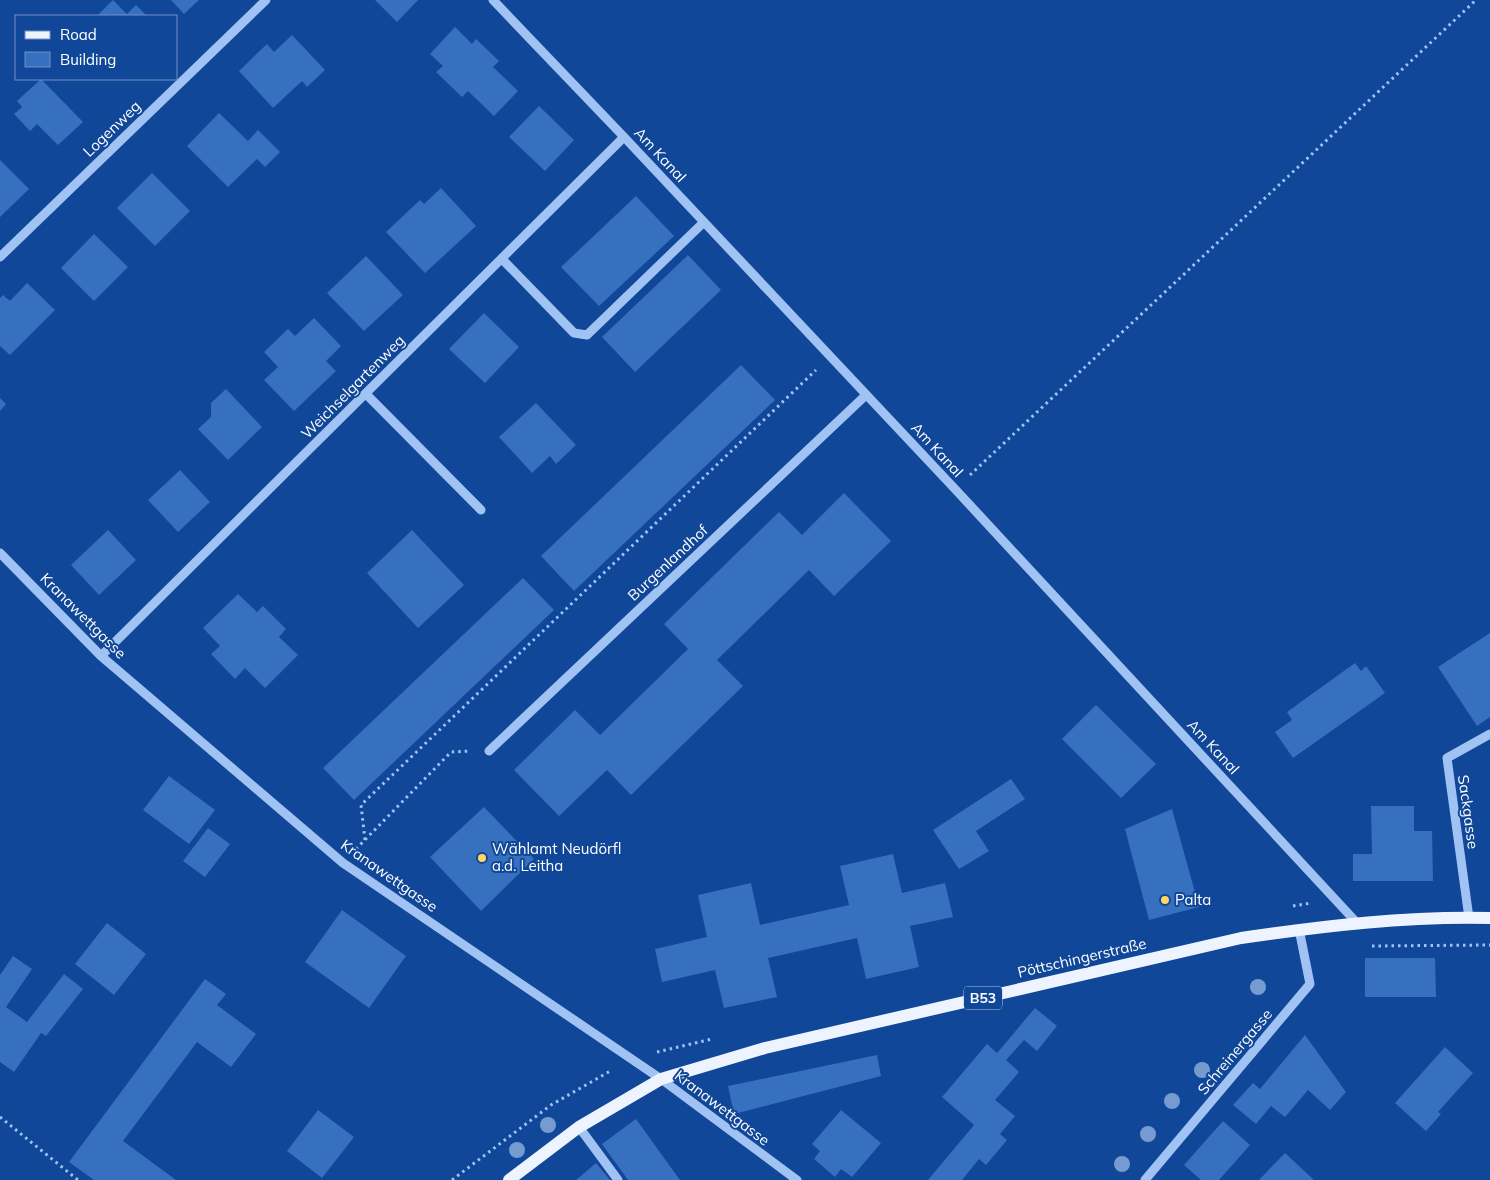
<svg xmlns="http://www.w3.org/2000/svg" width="1490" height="1180" font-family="Mulish,sans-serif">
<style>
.building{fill:#3870c0}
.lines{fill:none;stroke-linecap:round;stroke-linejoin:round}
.path{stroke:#a0c3f4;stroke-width:3;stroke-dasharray:2.5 4;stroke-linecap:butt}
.minor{stroke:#a0c3f4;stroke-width:9}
.major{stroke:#edf4ff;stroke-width:12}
.tree{fill:#759bd0}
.poi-dot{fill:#ffd763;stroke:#104798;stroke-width:2}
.labels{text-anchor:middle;stroke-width:4;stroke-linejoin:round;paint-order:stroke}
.shield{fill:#104798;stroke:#b7c8e0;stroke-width:1}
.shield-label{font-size:14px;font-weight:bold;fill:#fff}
.street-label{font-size:15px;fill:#fff;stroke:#104798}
.poi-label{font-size:15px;fill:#fff;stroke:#104798;text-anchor:start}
</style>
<rect width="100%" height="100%" fill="#104798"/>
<path class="building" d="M113 0 127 14 136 5 147 16H97Z
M171 0H199L184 14Z
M375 0H418L397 22Z
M455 27 472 44 476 39 499 61 493 67 518 91 494 116 468 91 462 97 436 72 443 66 430 54Z
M292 35 325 70 307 87 302 81 273 108 239 71 267 44 274 52Z
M41 79 83 122 58 145 37 124 30 131 14 114 22 107 17 101Z
M539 106 574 140 545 171 509 137Z
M219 113 248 141 258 130 280 152 265 167 257 159 228 187 187 146Z
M0 160 29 189 0 217Z
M152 173 190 211 155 246 117 208Z
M441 188 476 226 425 273 386 232 420 200 424 204Z
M636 196 674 236 599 306 561 267Z
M94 234 128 267 94 301 61 268Z
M688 255 721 290 635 372 602 337Z
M366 256 403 295 364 331 327 293Z
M27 283 55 310 10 355 0 346V298L3 295 10 301Z
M484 313 519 347 485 383 449 349Z
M314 318 341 346 326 361 336 371 294 411 264 380 278 367 264 352 288 329 295 336Z
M741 365 775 400 574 591 541 556Z
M226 389 262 427 228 460 198 429 211 417V403Z
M0 398 6 404 0 411Z
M536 403 576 445 556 464 550 456 532 473 499 437Z
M180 470 210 502 178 532 148 500Z
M844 493 891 541 834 596 809 570 717 660 743 686 631 795 607 770 559 816 514 770 575 710 600 735 688 649 664 624 779 512 802 535Z
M108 530 136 560 99 595 71 565Z
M412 530 464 585 418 628 367 573Z
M523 578 554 610 354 800 323 768Z
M238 594 257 612 263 606 286 629 279 637 298 655 265 688 245 668 235 679 211 654 220 646 203 628Z
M1490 633V717L1477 726 1438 667Z
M1355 663 1361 671 1366 666 1385 693 1293 758 1275 732 1292 720 1287 712Z
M1096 705 1156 764 1121 798 1062 739Z
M169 776 215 810 189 844 143 810Z
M1011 779 1025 799 976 831 989 851 959 869 933 830Z
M1371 806H1414V831H1432L1433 881H1353V854H1372Z
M484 807 534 859 481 911 430 857Z
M1172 809 1199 907 1149 920 1125 829Z
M208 828 230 844 205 877 183 861Z
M893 854 902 893 945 883 953 917 910 926 919 967 866 979 857 938 768 958 777 997 724 1008 715 970 662 982 655 949 707 937 698 895 751 883 760 925 849 905 840 866Z
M342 910 406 956 369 1008 305 962Z
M107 923 146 954 114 995 75 964Z
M13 956 32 969 6 1007 27 1022 64 974 83 989 46 1036 41 1033 14 1072 0 1062V975Z
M1365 958H1435L1436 997H1365Z
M205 979 226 994 217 1005 256 1034 231 1067 197 1042 123 1141 176 1180H94L69 1162Z
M1035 1008 1057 1026 1037 1051 1024 1040 1006 1060 1019 1072 995 1100 1015 1116 1000 1134 1007 1140 986 1165 979 1159 962 1180H928L974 1125 942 1097 987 1044 997 1053Z
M1305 1035 1346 1092 1330 1110 1308 1090 1285 1117 1271 1106 1256 1124 1233 1105 1253 1083 1260 1089Z
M1445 1047 1473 1073 1438 1112 1441 1114 1426 1131 1395 1103Z
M877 1055 881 1076 734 1114 728 1086Z
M318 1110 354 1137 322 1178 287 1151Z
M841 1110 881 1143 852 1177 841 1169 835 1177 814 1159 820 1151 812 1144Z
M636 1119 680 1180H628L602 1144Z
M1223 1121 1250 1145 1219 1180H1201L1184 1165Z
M1285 1153 1314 1180H1259Z
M596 1163 610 1180H576Z"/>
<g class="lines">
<path class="path" d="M970 475 1476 0
M365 840 361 805 816 370
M356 849 451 752 471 751
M1293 906 1311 903
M1372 946 1490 945
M657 1052 712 1039
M0 1117 78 1180
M452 1180 551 1105 612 1070"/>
<path class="minor" d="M493 0 624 137 955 489 1357 923
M0 257 266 0
M502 259 574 333 587 335 704 222
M366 394 481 510
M0 553 101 656 343 863 661 1079 797 1180
M101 656 624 137
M489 751 866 395
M1469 918 1447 758 1490 734
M579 1127 618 1180
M1145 1180 1310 984 1299 929"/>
<path class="major" d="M509 1180 579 1127 661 1079 765 1048 1241 938C1323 926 1407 916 1490 918"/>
</g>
<g class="tree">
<circle cx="1258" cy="987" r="8"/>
<circle cx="1202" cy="1070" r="8"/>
<circle cx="1172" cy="1101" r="8"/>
<circle cx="548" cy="1125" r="8"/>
<circle cx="1148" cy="1134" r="8"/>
<circle cx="517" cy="1150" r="8"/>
<circle cx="1122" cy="1164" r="8"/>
</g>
<g class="poi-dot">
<circle cx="482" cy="858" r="5"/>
<circle cx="1165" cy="900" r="5"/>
</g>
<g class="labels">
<rect class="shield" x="964" y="986.5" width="38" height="23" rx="4"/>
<g class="shield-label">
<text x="983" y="1003">B53</text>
</g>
<g class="street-label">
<text transform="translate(112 129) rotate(-44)" y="5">Logenweg</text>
<text transform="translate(660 155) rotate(47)" y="5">Am Kanal</text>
<text transform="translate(353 387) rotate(-45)" y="5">Weichselgartenweg</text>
<text transform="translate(937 450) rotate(47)" y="5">Am Kanal</text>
<text transform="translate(668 563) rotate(-43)" y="5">Burgenlandhof</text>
<text transform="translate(83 616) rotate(45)" y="5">Kranawettgasse</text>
<text transform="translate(1213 747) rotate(47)" y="5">Am Kanal</text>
<text transform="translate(1468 812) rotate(82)" y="5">Sackgasse</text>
<text transform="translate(389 876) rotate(35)" y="5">Kranawettgasse</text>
<text transform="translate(1082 958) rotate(-13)" y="5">Pöttschingerstraße</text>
<text transform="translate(1235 1052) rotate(-50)" y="5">Schreinergasse</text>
<text transform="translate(722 1108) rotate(37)" y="5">Kranawettgasse</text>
</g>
<g class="poi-label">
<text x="492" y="854">Wählamt Neudörfl<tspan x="492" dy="17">a.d. Leitha</tspan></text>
<text x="1175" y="905">Palta</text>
</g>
</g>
<rect x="15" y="15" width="162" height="65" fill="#104798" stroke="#7091c1"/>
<rect x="25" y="31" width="25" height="8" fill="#edf4ff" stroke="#7091c1"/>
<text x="60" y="40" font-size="15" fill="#ffffff">Road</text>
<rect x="25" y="52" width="25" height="15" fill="#3870c0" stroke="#7091c1"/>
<text x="60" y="65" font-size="15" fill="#ffffff">Building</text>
</svg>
